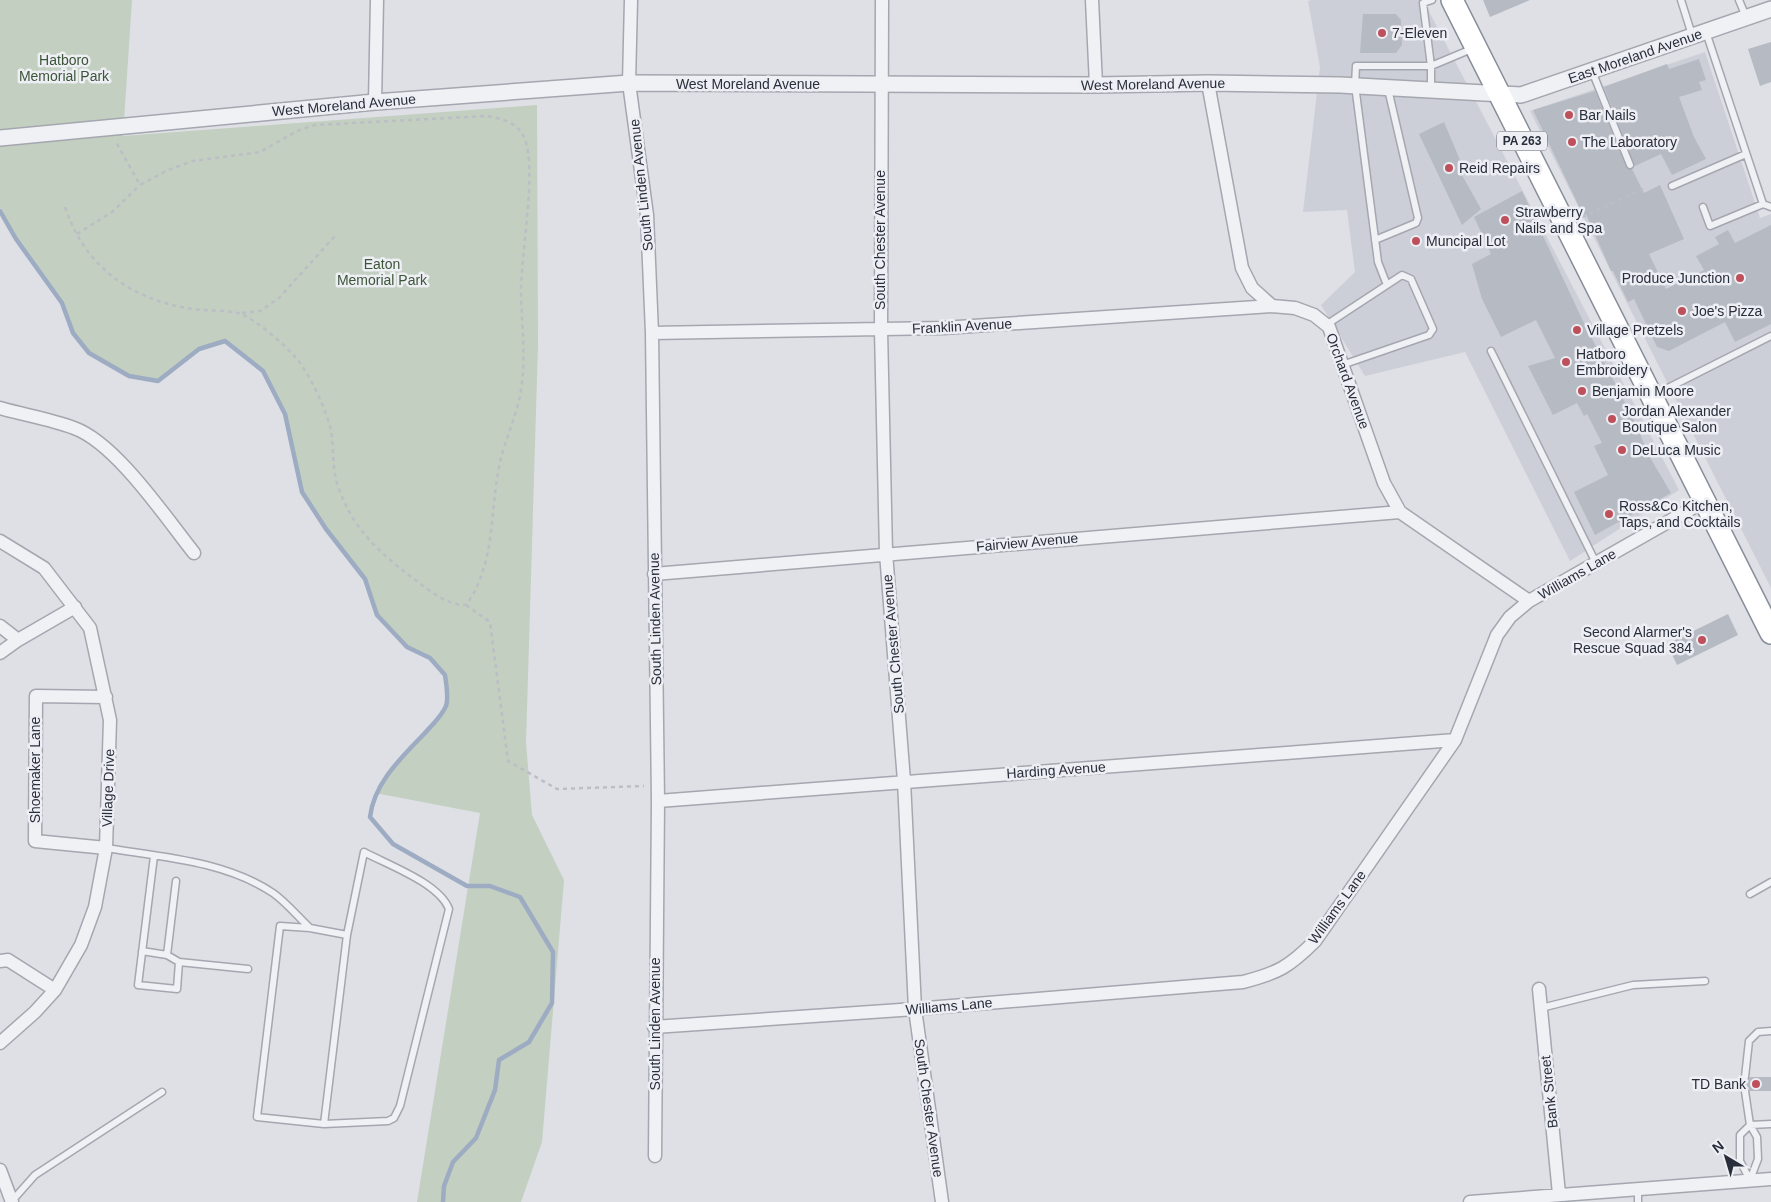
<svg xmlns="http://www.w3.org/2000/svg" width="1771" height="1202" font-family="Arial,sans-serif">
<style>
.built{fill:#cccfd7}
.green{fill:#c3cfc0}
.lines{fill:none;stroke-linecap:round;stroke-linejoin:round}
.stream{stroke:#9dacc2;stroke-width:4.5}
.building{fill:#b6bac2}
.service-casing{stroke:#a4a7af;stroke-width:9}
.minor-casing{stroke:#a4a7af;stroke-width:15}
.tertiary-casing{stroke:#a4a7af;stroke-width:18}
.trunk-casing{stroke:#878e9a;stroke-width:24}
.path{stroke:#bcbec5;stroke-width:2.5;stroke-dasharray:4 4;stroke-linecap:butt}
.service{stroke:#f0f1f5;stroke-width:6}
.minor{stroke:#f0f1f5;stroke-width:12}
.tertiary{stroke:#f0f1f5;stroke-width:15}
.trunk{stroke:#fff;stroke-width:21}
.poi-dot{fill:#bd505a;stroke:#edeff4;stroke-width:2}
.labels{text-anchor:middle;stroke-width:5;stroke-linejoin:round;paint-order:stroke}
.shield{fill:#edeff4;stroke:#646872;stroke-width:1}
.shield-label{font-size:12px;font-weight:bold;fill:#292e3b}
.poi-label{font-size:14px;fill:#292e3b;stroke:#edeff4;text-anchor:start}
.street-label{font-size:14px;fill:#292e3b;stroke:#edeff4}
.park-label{font-size:14px;fill:#3c5538;stroke:#edeff4}
</style>
<rect width="100%" height="100%" fill="#dee0e6"/>
<path class="built" d="M1312 0H1423L1679 490 1570 561 1465 352 1365 376 1321 305 1355 272 1347 210 1303 212 1320 67 1308 1Z
M1705 52 1760 218 1771 214V588L1530 111Z"/>
<path class="green" d="M0 0H132L123 136 537 105 538 345 526 743 532 815 564 880 542 1142 521 1202H417L480 813 375 793 402 756 432 725 446 705 445 675 430 658 407 647 377 615 365 579 326 529 302 492 285 414 263 371 225 341 199 349 158 381 129 376 89 353 73 333 62 303 16 239 0 207Z"/>
<g class="lines">
<path class="stream" d="M0 211 16 239 62 303 73 333 89 353 129 376 158 381 199 349 225 341 263 371 285 414 302 492 326 529 365 579 377 615 407 647 430 658 445 675C446 683 449 698 446 706 442 716 431 726 424 734 401 758 374 783 370 817L393 844 467 886H490L520 897 553 952 552 1003 529 1042 499 1060 495 1090 476 1138 453 1162 444 1186 443 1202"/>
</g>
<path class="building" d="M1483 0H1530L1490 17Z
M1363 14H1396L1401 20 1402 45 1396 53H1360Z
M1771 42V82L1760 86 1748 49Z
M1699 59 1706 80 1699 82 1702 90 1679 97 1694 137 1706 159 1672 175 1661 154 1635 166 1604 87 1667 64 1669 69Z
M1595 91 1626 167 1632 169 1644 193 1660 185 1684 239 1649 254 1666 289 1704 270 1696 256 1719 244 1715 237 1728 230 1735 243 1771 225V324L1735 342 1725 322 1669 351 1657 347 1634 299 1628 302 1613 271H1611L1586 214 1583 215 1533 110Z
M1444 122 1460 160 1458 162 1466 174 1462 175 1481 209 1462 225 1419 134Z
M1522 191 1583 321 1636 424 1648 454 1671 493 1595 535 1574 492 1608 475 1594 446 1602 443 1587 414 1584 416 1577 403 1553 415 1528 366 1555 358 1536 320 1501 337 1482 299 1472 264 1491 254 1474 217Z
M1728 614 1738 635 1677 665 1667 644Z
M1750 1077H1771V1091H1750L1745 1086 1740 1089V1079L1747 1082Z"/>
<g class="lines">
<defs>
<path id="service" d="M1681 0 1692 35
M1739 0 1746 17
M1706 32 1763 204 1771 207
M1592 71 1630 165
M1431 90V66L1423 3 1432 0
M1672 186 1746 154
M1703 207 1710 226 1763 204
M1375 240 1416 223 1418 218 1388 89
M1387 285 1378 262 1355 85 1356 66H1431L1474 48
M1326 325 1402 275 1411 279 1433 329 1429 335 1342 365
M1491 351 1596 563
M1654 395 1771 336
M106 848C162 857 225 861 273 893 286 902 298 917 310 928
M154 856 138 985 177 989 179 962
M1750 894 1771 882
M142 951 167 955 179 962 248 969
M167 955 176 881
M1541 1008 1633 985 1705 981
M1745 1077 1749 1041 1758 1032 1771 1031
M1745 1091 1750 1125 1757 1137 1758 1159 1750 1180
M324 1124 347 935 364 852C388 865 439 883 449 909L400 1106 394 1118 388 1121 324 1124 257 1117 280 926 310 928 347 935
M1750 1180 1740 1161V1135L1750 1125 1771 1124
M1638 1188V1202
M11 1202 35 1175 162 1092"/>
<path id="minor" d="M631 0 629 83 647 215 652 333 658 801 655 1156
M882 0 881 330 886 553 904 781 915 1009 942 1202
M1092 0 1096 85
M1208 83 1242 268 1252 288 1272 306 1295 308 1314 315 1329 327 1384 483 1400 512 1529 601
M375 102 377 0
M652 333 943 328 1272 306
M0 408C24 415 50 419 74 428 116 443 166 518 194 553
M0 541 44 568 90 628 110 720 106 848 95 907 81 945 55 990 35 1012 0 1043
M654 574 1400 512
M0 626 18 640
M0 653 18 640 75 607
M106 697 36 696 35 841 106 848
M658 801 1455 740
M0 961 8 960 55 990
M1539 989 1559 1194
M654 1027 915 1009 1243 982C1278 973 1289 967 1315 941L1455 740 1497 635 1510 617 1529 601 1703 502
M0 1170 12 1202
M1470 1202 1771 1179"/>
<path id="tertiary" d="M0 138 375 102 629 83 1096 85 1208 83 1340 85 1521 95 1771 9"/>
<path id="trunk" d="M1452 0 1771 633"/>
</defs>
<use href="#service" class="service-casing"/>
<use href="#minor" class="minor-casing"/>
<use href="#tertiary" class="tertiary-casing"/>
<use href="#trunk" class="trunk-casing"/>
<path class="path" d="M65 207C85 267 131 300 193 309 206 311 231 310 241 314 258 321 285 345 297 359 309 373 328 413 331 431 334 448 332 466 337 483 351 527 378 552 414 579 430 591 446 605 466 605 495 566 490 513 499 467 504 441 517 416 521 390 526 358 522 328 521 295 520 258 538 168 524 137 517 122 500 118 486 116L315 125 297 131 260 152 193 161 168 170 140 185 116 142
M1582 217 1643 189
M77 234 112 212 140 185
M242 313 260 311 278 299 335 236
M466 605 490 622 508 761 557 789 644 786"/>
<use href="#service" class="service"/>
<use href="#minor" class="minor"/>
<use href="#tertiary" class="tertiary"/>
<use href="#trunk" class="trunk"/>
</g>
<g class="poi-dot">
<circle cx="1382" cy="33" r="5"/>
<circle cx="1569" cy="115" r="5"/>
<circle cx="1572" cy="142" r="5"/>
<circle cx="1449" cy="168" r="5"/>
<circle cx="1505" cy="220" r="5"/>
<circle cx="1416" cy="241" r="5"/>
<circle cx="1740" cy="278" r="5"/>
<circle cx="1682" cy="311" r="5"/>
<circle cx="1577" cy="330" r="5"/>
<circle cx="1566" cy="362" r="5"/>
<circle cx="1582" cy="391" r="5"/>
<circle cx="1612" cy="419" r="5"/>
<circle cx="1622" cy="450" r="5"/>
<circle cx="1609" cy="514" r="5"/>
<circle cx="1702" cy="640" r="5"/>
<circle cx="1756" cy="1084" r="5"/>
</g>
<g class="labels">
<rect class="shield" x="1497" y="131.5" width="50" height="19" rx="4"/>
<g class="shield-label">
<text x="1522" y="145">PA 263</text>
</g>
<g class="poi-label">
<text x="1392" y="38">7-Eleven</text>
<text x="1579" y="120">Bar Nails</text>
<text x="1582" y="147">The Laboratory</text>
<text x="1459" y="173">Reid Repairs</text>
<text x="1515" y="217">Strawberry<tspan x="1515" dy="16">Nails and Spa</tspan></text>
<text x="1426" y="246">Muncipal Lot</text>
<text x="1730" y="283" text-anchor="end">Produce Junction</text>
<text x="1692" y="316">Joe's Pizza</text>
<text x="1587" y="335">Village Pretzels</text>
<text x="1576" y="359">Hatboro<tspan x="1576" dy="16">Embroidery</tspan></text>
<text x="1592" y="396">Benjamin Moore</text>
<text x="1622" y="416">Jordan Alexander<tspan x="1622" dy="16">Boutique Salon</tspan></text>
<text x="1632" y="455">DeLuca Music</text>
<text x="1619" y="511">Ross&amp;Co Kitchen,<tspan x="1619" dy="16">Taps, and Cocktails</tspan></text>
<text x="1692" y="637" text-anchor="end">Second Alarmer's<tspan x="1692" dy="16">Rescue Squad 384</tspan></text>
<text x="1746" y="1089" text-anchor="end">TD Bank</text>
</g>
<g class="street-label">
<text transform="translate(1635 56) rotate(-19)" y="5">East Moreland Avenue</text>
<text x="748" y="89">West Moreland Avenue</text>
<text transform="translate(1153 84) rotate(-1)" y="5">West Moreland Avenue</text>
<text transform="translate(344 105) rotate(-5)" y="5">West Moreland Avenue</text>
<text transform="translate(641 185) rotate(-96)" y="5">South Linden Avenue</text>
<text transform="translate(880 240) rotate(-90)" y="5">South Chester Avenue</text>
<text transform="translate(962 326) rotate(-3)" y="5">Franklin Avenue</text>
<text transform="translate(1348 381) rotate(70)" y="5">Orchard Avenue</text>
<text transform="translate(1027 542) rotate(-5)" y="5">Fairview Avenue</text>
<text transform="translate(1577 574) rotate(-30)" y="5">Williams Lane</text>
<text transform="translate(655 619) rotate(-91)" y="5">South Linden Avenue</text>
<text transform="translate(893 644) rotate(-95)" y="5">South Chester Avenue</text>
<text transform="translate(35 770) rotate(-90)" y="5">Shoemaker Lane</text>
<text transform="translate(1056 770) rotate(-4)" y="5">Harding Avenue</text>
<text transform="translate(108 788) rotate(-88)" y="5">Village Drive</text>
<text transform="translate(1337 907) rotate(-54)" y="5">Williams Lane</text>
<text transform="translate(949 1006) rotate(-5)" y="5">Williams Lane</text>
<text transform="translate(655 1024) rotate(-90)" y="5">South Linden Avenue</text>
<text transform="translate(1549 1092) rotate(-96)" y="5">Bank Street</text>
<text transform="translate(929 1108) rotate(82)" y="5">South Chester Avenue</text>
</g>
<g class="park-label">
<text x="64" y="65">Hatboro<tspan x="64" dy="16">Memorial Park</tspan></text>
<text x="382" y="269">Eaton<tspan x="382" dy="16">Memorial Park</tspan></text>
</g>
</g>
<g transform="translate(1726 1157) rotate(322)" stroke="#edeff4" stroke-width="4" paint-order="stroke">
<path d="M0-4L9 19L0 12L-9 19Z" fill="#292e3b"/>
<text y="-8" font-size="14" font-weight="bold" text-anchor="middle" fill="#292e3b">N</text>
</g>
</svg>
